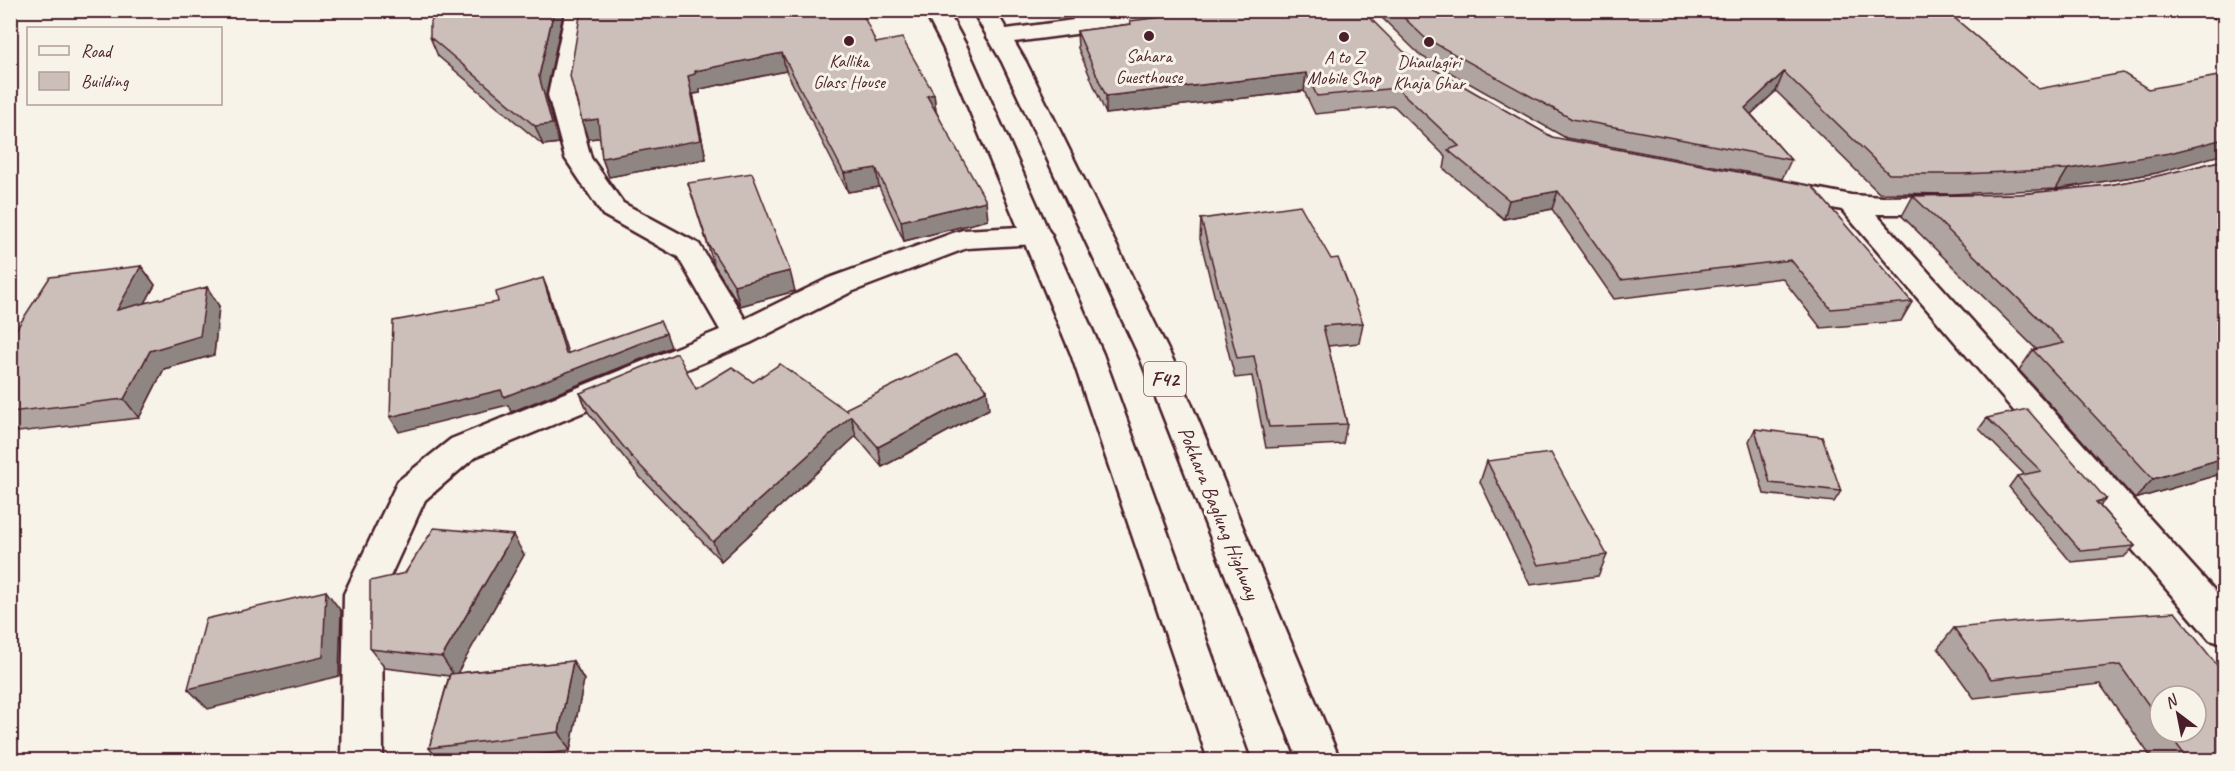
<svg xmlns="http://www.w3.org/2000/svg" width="2235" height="771" font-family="Caveat,sans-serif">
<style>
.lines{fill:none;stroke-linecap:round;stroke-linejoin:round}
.service-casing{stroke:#4a1f2b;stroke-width:5}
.minor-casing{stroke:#4a1f2b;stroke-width:5}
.tertiary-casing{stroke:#4a1f2b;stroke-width:5}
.trunk-casing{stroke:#4a1f2b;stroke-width:5}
.service{fill:#f7f3e8;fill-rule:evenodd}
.minor{fill:#f7f3e8;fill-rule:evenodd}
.tertiary{fill:#f7f3e8;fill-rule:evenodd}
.trunk{fill:#f7f3e8;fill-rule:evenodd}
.wall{fill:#afa49f;stroke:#4a1f2b;stroke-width:1.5;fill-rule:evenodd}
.shaded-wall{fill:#8f8682;stroke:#4a1f2b;stroke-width:1.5}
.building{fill:#ccbfb9;stroke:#4a1f2b;stroke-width:1.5}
.poi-dot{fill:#4a1f2b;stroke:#f7f3e8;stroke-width:2}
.labels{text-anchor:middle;stroke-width:6;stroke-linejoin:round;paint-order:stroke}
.far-poi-label{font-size:18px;fill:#4a1f2b;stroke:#f7f3e8}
.shield{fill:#f7f3e8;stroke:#7e5f64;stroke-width:1.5}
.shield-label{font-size:20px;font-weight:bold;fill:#4a1f2b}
.street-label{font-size:21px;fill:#4a1f2b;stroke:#f7f3e8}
</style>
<rect width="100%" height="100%" fill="#f7f3e8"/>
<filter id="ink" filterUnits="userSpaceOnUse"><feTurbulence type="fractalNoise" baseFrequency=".0167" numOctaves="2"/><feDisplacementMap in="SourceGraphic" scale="12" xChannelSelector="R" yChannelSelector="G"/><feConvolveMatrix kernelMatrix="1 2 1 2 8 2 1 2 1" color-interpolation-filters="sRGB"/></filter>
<g filter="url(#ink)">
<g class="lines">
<defs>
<path id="service" d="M1066 10H1082L1094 26 1092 29H1080Z"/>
<path id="minor" d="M566 10H584L587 14 574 95 591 158 623 203 699 244 745 319 829 278 953 233 963 230 1037 226 1047 229 1052 235 1047 241 1037 244 967 248 851 292 750 343 475 457 425 500 382 594 383 760H341L344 594 398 481 451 439 720 330 678 257 603 215 565 158 548 95Z
M1779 181 1851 195 1883 197 1951 196 1961 199 1965 205 1961 211 1951 214H1876L2224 601V644L2210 640 1842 210 1769 195 1765 189 1769 183Z"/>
<path id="tertiary" d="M1147 10H1215L1212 15 1204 17 999 44 991 42 987 37 991 32 999 30Z"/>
<path id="trunk" d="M924 10H947L967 47 1103 354 1250 760H1208L1071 354 943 47Z
M972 10H995L1026 62 1173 360 1340 760H1298L1141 360 1002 62Z"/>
</defs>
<use href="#service" class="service-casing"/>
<use href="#minor" class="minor-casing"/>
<use href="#tertiary" class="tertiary-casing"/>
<use href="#trunk" class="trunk-casing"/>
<use href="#service" class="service"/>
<use href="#minor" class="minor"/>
<use href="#tertiary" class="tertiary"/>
<use href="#trunk" class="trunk"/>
</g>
<path class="wall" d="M581 10 876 43 934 94 936 111 988 220 904 241 879 187 848 192 786 71 700 89V93L693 94 706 159 609 177 602 158 600 138 588 139Z
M1374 10H1955L1952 16 2038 89 2157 173 2056 189 1952 194 1879 193 1776 91 1751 114 1791 160 1782 179 1566 138 1421 56Z
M2197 10H2224V23Z
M1130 21 1404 52 1552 137 1912 302 1901 321 1821 328 1782 278 1614 299 1552 209 1504 219 1444 169 1446 157 1394 106 1315 114 1304 91 1106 114 1078 48 1077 31 1130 24Z
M430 37 546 95 559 143 543 145 438 56Z
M2224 160V473L2135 499 2019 370 2033 350 2036 349 1902 216 1913 196 2020 194 2109 185 2153 177Z
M688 183 795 291 740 306 714 265Z
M1201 219 1363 323 1359 343 1328 346 1347 424 1343 444 1266 448 1252 376 1235 378 1200 239Z
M141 266 155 285 145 303 219 306 214 355 164 369 139 418 10 433V339Z
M753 382 845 411 989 409 882 467 856 436 721 561 639 476 588 412 580 393 696 389Z
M1987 418 2100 506 2135 546 2124 557 2071 562 2009 487 2017 476 2025 475 1979 429Z
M1755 429 1841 491 1834 502 1764 494 1749 441Z
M1487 461 1607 555 1598 576 1530 585 1480 482Z
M524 555 457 673 573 661 584 680 570 751 494 760H439L429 748 449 676 385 668 370 649Z
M1954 628 2224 674V760H2153L2100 684 1974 698 1938 648ZM2160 696 2196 732H2160Z"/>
<path class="shaded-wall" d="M554 10H564L546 95 559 143 543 145 535 126 539 76Z
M782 53 786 71 700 89V93L693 94 706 159 609 177 602 158 688 76 695 71Z
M1784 72 1776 91 1737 127 1745 108Z
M1306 73 1304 91 1106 114V96Z
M934 94 936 113 927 96Z
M598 119 605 137 588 139 582 121Z
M2224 139V154L2157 173 2056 189 2068 169Z
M876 168 879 187 848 192 844 173Z
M1558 191 1552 209 1504 219 1509 200Z
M986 201 988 220 904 241 901 221Z
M141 266 155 285 131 328 117 310Z
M790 271 795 291 740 306 734 285Z
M543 278 549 293 573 369 566 354Z
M207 287 219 306 214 355 164 369 139 418 124 399 150 351Z
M666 333 671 347 511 412 508 405 399 432 390 417Z
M987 390 989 409 882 467 878 447Z
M851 416 856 436 721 561 713 542Z
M2224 458V473L2135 499 2153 479Z
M2106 499 2096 510V502Z
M513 535 524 555 455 677 442 657Z
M326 591 341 611 339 676 208 709 188 689Z
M573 661 584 680 570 751 559 732Z"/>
<path class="building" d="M439 10H554L539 76 552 124 535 126 430 37V23Z
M581 10H861L876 43 902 38 934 94 927 96 986 201 901 221 876 168 844 173 782 53 695 71V74L688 76 701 140 602 158 598 119 582 121 570 76Z
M1219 10H1362L1404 52 1552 137 1812 186 1912 302 1831 309 1791 260 1621 280 1558 191 1509 200 1448 150 1459 146 1397 88 1317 96 1306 73 1106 96 1077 31 1131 24 1130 21Z
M1396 10H1945L2038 89 2123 73 2148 89 2224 75V139L2170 153 2068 169 1963 174H1889L1784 72 1745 108 1791 160 1572 119 1425 38Z
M2224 160V458L2153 479 2033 350 2064 343 1913 196 2020 194 2109 185 2153 177Z
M752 173 790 271 734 285 708 244 688 183Z
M1300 205 1331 259 1338 258 1363 323 1323 326 1347 424 1269 427 1254 356 1237 358 1201 219Z
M141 266 117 310 207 287 200 336 150 351 124 399 10 412V339L50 277Z
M543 278 566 354 660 321 666 333 504 397 501 390 390 417 393 321 498 302 496 292Z
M677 353 696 389 732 367 753 382 780 364 848 412 845 409 957 354 987 390 878 447 851 416 713 542 631 456 580 393Z
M2027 409 2106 499 2096 502 2135 546 2081 551 2017 476 2041 471 1987 418Z
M1755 429 1822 437 1841 491 1770 483Z
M1551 453 1607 555 1538 565 1487 461Z
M434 528 513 535 442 657 370 649V581L405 573Z
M326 591 323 657 188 689 206 619Z
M2175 612 2224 674V760H2188L2168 732H2196V696H2160V721L2120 665 1991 679 1954 628 2029 621Z
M573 661 559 732 429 748 450 674Z"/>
</g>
<g class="poi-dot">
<circle cx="1149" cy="36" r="6"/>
<circle cx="1344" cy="37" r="6"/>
<circle cx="849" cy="41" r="6"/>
<circle cx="1429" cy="42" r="6"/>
</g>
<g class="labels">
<g class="far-poi-label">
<text x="1149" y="62">Sahara<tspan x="1149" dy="21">Guesthouse</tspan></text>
<text x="1344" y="63">A to Z<tspan x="1344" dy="21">Mobile Shop</tspan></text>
<text x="849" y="67">Kallika<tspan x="849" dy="21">Glass House</tspan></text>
<text x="1429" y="68">Dhaulagiri<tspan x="1429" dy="21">Khaja Ghar</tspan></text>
</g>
<rect class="shield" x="1144" y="362" width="42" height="34" rx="4.5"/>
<g class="shield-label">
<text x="1165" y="386">F42</text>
</g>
<g class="street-label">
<text transform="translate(1219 513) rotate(68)" y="7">Pokhara Baglung Highway</text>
</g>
</g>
<rect width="2235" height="771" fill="none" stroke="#f7f3e8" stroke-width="36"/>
<rect x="18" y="18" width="2199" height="735" fill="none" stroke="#4a1f2b" stroke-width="2" filter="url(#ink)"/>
<rect x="27" y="27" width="195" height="78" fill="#f7f3e8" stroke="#b29e9c" stroke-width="1.5"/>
<rect x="39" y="46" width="30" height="9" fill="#f7f3e8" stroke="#b29e9c" stroke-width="1.5"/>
<text x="81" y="57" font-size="18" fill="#4a1f2b">Road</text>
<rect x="39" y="72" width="30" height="18" fill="#ccbfb9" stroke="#b29e9c" stroke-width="1.5"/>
<text x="81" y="87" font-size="18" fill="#4a1f2b">Building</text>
<g transform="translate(2178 714) rotate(328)"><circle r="28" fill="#f7f3e8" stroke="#b29e9c" stroke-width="1.5"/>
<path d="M0-4.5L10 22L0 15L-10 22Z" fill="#4a1f2b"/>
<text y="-9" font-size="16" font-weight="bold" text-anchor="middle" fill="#4a1f2b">N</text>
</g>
</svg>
